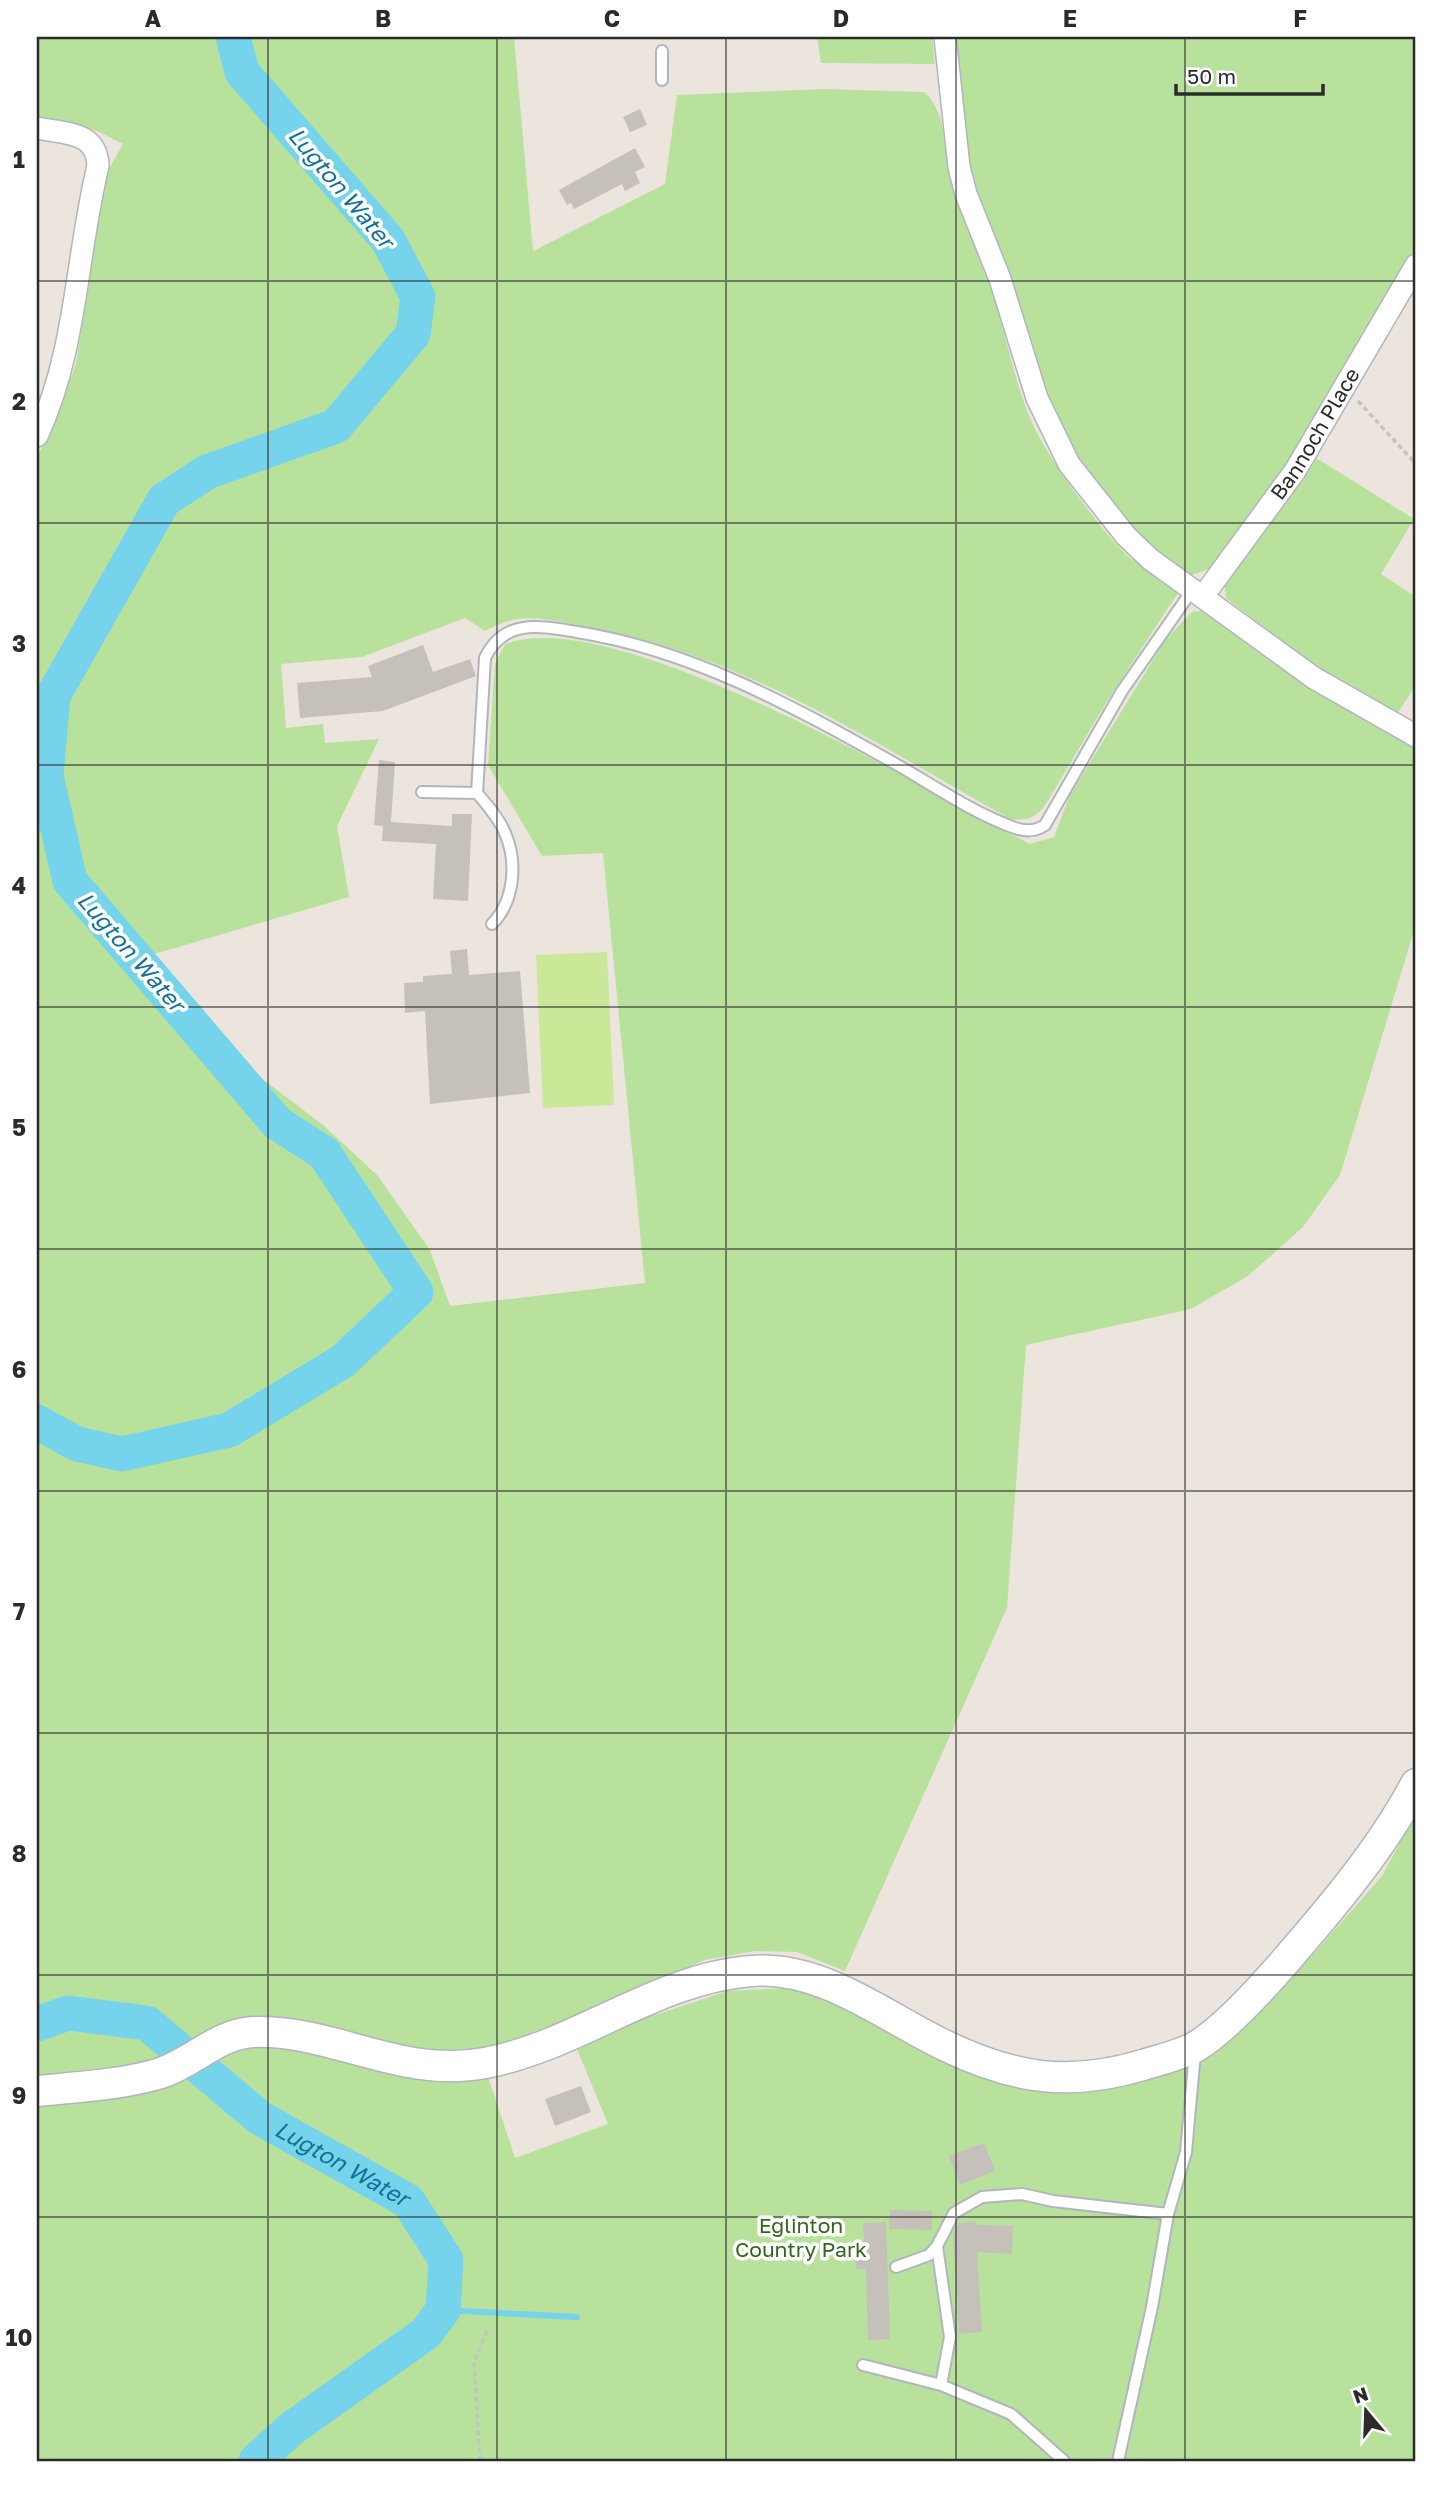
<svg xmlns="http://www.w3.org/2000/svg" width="1453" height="2498" font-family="'Golos Text',sans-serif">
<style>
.green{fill:#b8e19c}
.pitch{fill:#cbe898}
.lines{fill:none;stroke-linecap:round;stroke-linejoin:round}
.stream{stroke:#75d3eb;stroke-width:6}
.river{stroke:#75d3eb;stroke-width:35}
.building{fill:#c5c0b9}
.lane-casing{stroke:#b1b5be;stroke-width:14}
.street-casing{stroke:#b1b5be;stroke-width:24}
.secondary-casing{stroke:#b1b5be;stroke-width:33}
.path{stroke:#c4c4c4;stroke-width:3.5;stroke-dasharray:5 3.5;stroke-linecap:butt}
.lane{stroke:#fff;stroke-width:10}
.street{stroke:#fff;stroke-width:21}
.secondary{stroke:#fff;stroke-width:30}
.grid{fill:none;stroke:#2b2b2b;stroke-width:2;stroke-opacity:0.55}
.labels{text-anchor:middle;stroke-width:7;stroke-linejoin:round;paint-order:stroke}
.street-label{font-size:21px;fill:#2b2b2b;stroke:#fff}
.park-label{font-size:21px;fill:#31661d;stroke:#fff}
.water-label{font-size:23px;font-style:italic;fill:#127298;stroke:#fff}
.neatline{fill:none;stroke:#2b2b2b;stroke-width:2.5}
.grid-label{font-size:23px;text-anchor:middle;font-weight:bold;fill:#2b2b2b}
</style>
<rect width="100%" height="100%" fill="#ece5de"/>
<path class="green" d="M37 37H514L533 251 665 184 677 95 824 89 924 92C948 112 945 157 953 186 963 220 977 249 989 281 1006 329 1013 383 1035 429 1052 463 1102 533 1130 558 1145 570 1164 579 1180 590L1109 698 1046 804C1036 818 1028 821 1010 819 874 743 739 652 582 626 544 619 521 611 485 631L465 618 362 657 281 664 286 728 323 724 325 743 379 739 337 826 349 897 154 954 248 1068 323 1125 377 1175 430 1250 450 1306 645 1283 603 853 542 856 488 765 495 664 505 644C615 602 923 789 1030 844L1054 837 1070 795 1166 639 1192 612 1206 610 1344 706 1416 748V924L1340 1175 1303 1227 1248 1276 1191 1309 1026 1345 1007 1608 845 1971 797 1952 755 1951 705 1960 508 2044 466 2053H423L295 2023 164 2062 37 2081V457L55 423 76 363 105 176 123 144 97 131 37 118Z
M817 37H932L935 64 821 63Z
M954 37H1416V247L1305 439 1214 567 1192 575 1171 567 1145 543 1080 465 1045 395 1011 280 972 177Z
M1313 456 1414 519 1381 574 1416 597V685L1397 714 1331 679 1226 598 1224 580Z
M1416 1813V2461H37V2102L156 2091 220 2054 267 2043 488 2077 515 2158 608 2124 574 2042 727 1991 786 1988 820 1995 896 2036 963 2068 1035 2090 1076 2091 1116 2087 1166 2071 1218 2048 1311 1957 1382 1876Z"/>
<path class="pitch" d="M607 952 614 1105 543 1108 536 955Z"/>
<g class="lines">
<path class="stream" d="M443 2310 577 2317"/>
<g class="river">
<path d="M37 1422 77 1444 122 1454 229 1430 343 1361 416 1292 324 1153 277 1123 70 881 46 776 53 696 164 500 207 472 336 426 413 334 418 297 388 240 242 72 233 37"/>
<path id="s1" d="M37 2024 68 2013 147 2023 260 2118 408 2201 446 2260 443 2310 426 2333 291 2429 256 2461"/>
</g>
</g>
<path class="building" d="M640 109 647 125 630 132 623 117Z
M635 148 645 167 635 172 640 183 625 191 622 184 574 209 571 203 567 205 559 190Z
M423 645 433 672 470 659 476 676 383 711 300 718 297 683 372 677 368 666Z
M379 760 395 762 391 822 452 826V814H472L468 901 433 899 436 844 382 841 383 826 374 825Z
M467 949 469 975 520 971 530 1093 430 1104 425 1011 405 1013 404 983 423 982V976L452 974 450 951Z
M581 2086 591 2112 555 2126 545 2099Z
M984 2143 995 2171 960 2185 949 2156Z
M890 2210 932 2211V2230L889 2229Z
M886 2222 890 2339 868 2340 866 2269H856L855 2250H865L863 2223Z
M976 2222V2225L1013 2226 1012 2254 977 2252 982 2332 959 2334 953 2233 958 2223Z"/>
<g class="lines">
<defs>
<path id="lane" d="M662 80V51
M422 792 477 793C487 805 499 818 505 833 518 863 514 902 492 924
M477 793 485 658C504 618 540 626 577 632 692 650 794 707 894 763 933 785 973 813 1015 828 1026 832 1036 831 1045 825L1122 691 1193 589
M896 2267 929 2255 937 2246
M863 2365 941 2385 1011 2414 1064 2461
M941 2385 950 2337 937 2246 954 2213 982 2197 1022 2194 1053 2201 1168 2214
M1118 2461 1152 2307 1168 2214 1186 2152 1195 2053"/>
<g id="street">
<path d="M945 37 959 167 966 194 1000 279 1037 398 1069 464 1126 536 1150 559 1314 678 1416 736"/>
<path d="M37 128C65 134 97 131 98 166 76 256 77 350 37 436"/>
<path id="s2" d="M1204 595 1295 471 1416 265"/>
</g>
<path id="secondary" d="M37 2091C77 2087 122 2085 161 2073 194 2062 217 2034 253 2032 332 2029 401 2079 485 2063 577 2046 657 1978 751 1971 822 1965 885 2017 946 2046 1015 2079 1069 2087 1143 2065 1159 2060 1180 2055 1195 2047 1230 2027 1284 1963 1311 1931 1350 1885 1388 1837 1416 1784"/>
</defs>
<use href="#lane" class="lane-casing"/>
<use href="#street" class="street-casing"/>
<use href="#secondary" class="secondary-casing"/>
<path class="path" d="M1358 401 1416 464
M480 2461 474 2363 487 2331"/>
<use href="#lane" class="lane"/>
<use href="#street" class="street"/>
<use href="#secondary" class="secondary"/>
</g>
<path class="grid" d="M268 37V2461M497 37V2461M726 37V2461M956 37V2461M1185 37V2461M37 281H1416M37 523H1416M37 765H1416M37 1007H1416M37 1249H1416M37 1491H1416M37 1733H1416M37 1975H1416M37 2217H1416"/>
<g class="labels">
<g class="street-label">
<text dy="7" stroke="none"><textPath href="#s2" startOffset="196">Bannoch Place</textPath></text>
</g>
<g class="park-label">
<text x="801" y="2233">Eglinton<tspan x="801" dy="24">Country Park</tspan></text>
</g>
<g class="water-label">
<text transform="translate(341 188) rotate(50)" y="8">Lugton Water</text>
<text transform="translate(131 952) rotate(49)" y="8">Lugton Water</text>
<text dy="8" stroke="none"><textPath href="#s1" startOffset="354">Lugton Water</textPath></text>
</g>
</g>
<rect width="1453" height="2498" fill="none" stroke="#ffffff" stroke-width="77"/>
<g transform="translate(1366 2411) rotate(341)" stroke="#ffffff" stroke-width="5" paint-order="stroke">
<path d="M0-5L12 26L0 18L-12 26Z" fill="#2b2b2b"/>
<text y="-10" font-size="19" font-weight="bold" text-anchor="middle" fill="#2b2b2b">N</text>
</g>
<path d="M1176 84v10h147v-10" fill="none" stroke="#2b2b2b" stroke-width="3.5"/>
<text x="1187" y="84" font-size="21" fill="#2b2b2b" stroke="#ffffff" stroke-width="5" paint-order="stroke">50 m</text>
<rect x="38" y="38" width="1376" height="2422" class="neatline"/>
<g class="grid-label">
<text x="153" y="27">A</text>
<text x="383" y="27">B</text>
<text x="612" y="27">C</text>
<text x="841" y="27">D</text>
<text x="1070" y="27">E</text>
<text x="1300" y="27">F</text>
<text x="19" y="168">1</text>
<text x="19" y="410">2</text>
<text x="19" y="652">3</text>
<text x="19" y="894">4</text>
<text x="19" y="1136">5</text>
<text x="19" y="1378">6</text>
<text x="19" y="1620">7</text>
<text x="19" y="1862">8</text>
<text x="19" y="2104">9</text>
<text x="19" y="2346">10</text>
</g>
</svg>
